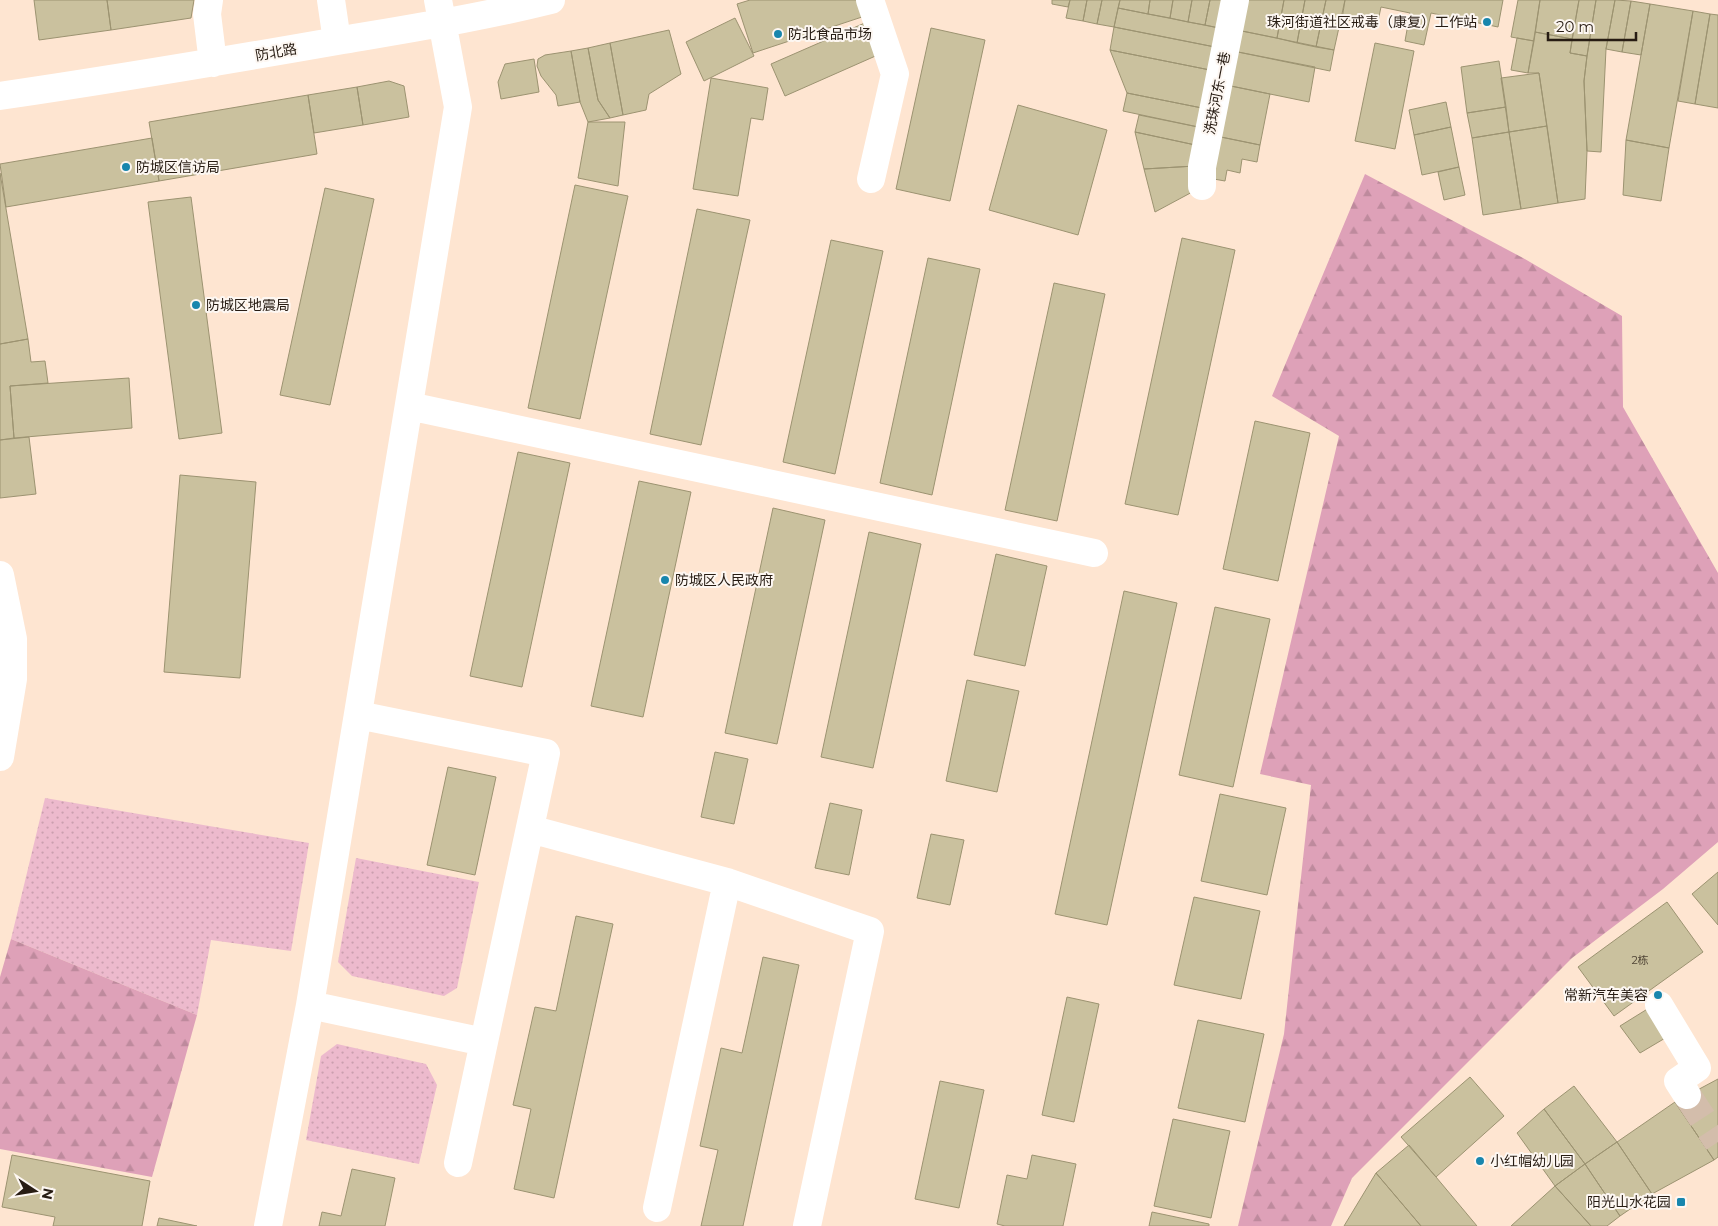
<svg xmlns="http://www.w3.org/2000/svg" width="1718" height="1226" font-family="Montserrat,'Noto Sans SC',sans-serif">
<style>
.grass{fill:url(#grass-dots)}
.forest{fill:url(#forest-firs)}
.building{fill:#cac19e;stroke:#9c9371}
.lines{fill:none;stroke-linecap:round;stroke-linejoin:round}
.minor-tunnel{stroke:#d3bdab;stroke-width:28;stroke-dasharray:28 14;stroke-linecap:butt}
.minor{stroke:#fff;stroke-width:28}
.poi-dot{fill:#1886ad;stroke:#fdf7f2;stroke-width:2}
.labels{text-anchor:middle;stroke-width:4;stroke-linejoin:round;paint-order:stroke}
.number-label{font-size:11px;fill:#504536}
.poi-label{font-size:14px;fill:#271c13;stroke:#fdf7f2;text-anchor:start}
.street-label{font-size:14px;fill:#271c13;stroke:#fdf7f2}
</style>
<defs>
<pattern id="grass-dots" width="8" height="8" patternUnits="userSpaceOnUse" patternTransform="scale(1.25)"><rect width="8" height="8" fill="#edbacd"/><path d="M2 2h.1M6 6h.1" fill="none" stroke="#cb9faf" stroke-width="1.8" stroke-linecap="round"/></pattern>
<pattern id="forest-firs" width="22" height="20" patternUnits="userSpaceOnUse" patternTransform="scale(1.25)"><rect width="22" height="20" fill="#dea1b8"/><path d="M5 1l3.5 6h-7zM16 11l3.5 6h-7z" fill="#be8a9d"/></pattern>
</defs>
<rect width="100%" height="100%" fill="#fee5d1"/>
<path class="grass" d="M45 798 309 843 291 951 211 940 197 1015 11 939Z
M356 858 479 882 457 988 444 996 352 976 338 962Z
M337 1044 426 1064 437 1085 419 1164 306 1140 321 1056Z"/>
<path class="forest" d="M1365 174 1523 258 1622 316 1623 407 1718 573V842L1663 889 1572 958 1352 1178 1331 1226H1238L1284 1034 1311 785 1260 774 1339 436 1272 396Z
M11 939 197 1015 152 1177 0 1149V977Z"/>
<path class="building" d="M34 0H107L111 30 39 40Z
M107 0H194L191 18 111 30Z
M750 0H860L865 16 753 53 737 4Z
M1052 0H1070L1068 7 1052 4Z
M1070 0H1087L1083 21 1066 18Z
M1087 0H1102L1097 24 1083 21Z
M1102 0H1120L1114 27 1097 24Z
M1120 0H1150L1148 14 1118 8Z
M1150 0H1173L1170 18 1148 14Z
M1173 0H1192L1188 22 1170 18Z
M1192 0H1210L1205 25 1188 22Z
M1210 0H1230L1224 29 1205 25Z
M1243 0H1284L1277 38 1237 30Z
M1284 0H1305L1297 43 1277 38Z
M1305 0H1326L1316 47 1297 43Z
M1326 0H1345L1334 50 1316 47Z
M1345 0H1503L1498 27 1431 13 1424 45 1405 41 1410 13 1381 7 1377 26 1342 19Z
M1518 0H1540L1534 41 1511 37Z
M1540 0H1579L1572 39 1535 32Z
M1579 0H1596L1587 56 1570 53Z
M1596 0H1615L1606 49 1601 152 1587 151 1584 81 1587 56Z
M1615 0 1631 1 1622 52 1606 49Z
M1631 1 1650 4 1641 55 1622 52Z
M1650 4 1693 11 1669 148 1626 140Z
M1118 8 1224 29 1220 48 1114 27Z
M1693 11 1710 14 1695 104 1678 101Z
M1710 14 1718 15V108L1695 104Z
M735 18 754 56 704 81 686 42Z
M867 22 880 54 785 96 771 64Z
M1114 27 1220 48 1215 71 1110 50Z
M931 28 985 40 950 201 896 189Z
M669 30 681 74 649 94 646 110 623 115 610 43Z
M1237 30 1334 50 1330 71 1233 51Z
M1535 32 1572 39 1570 53 1587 56 1584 81 1587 151 1585 199 1558 203 1539 73H1528Z
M1517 38 1534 41 1528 73 1511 70Z
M610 43 623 115 610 118 598 100 588 48Z
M1375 43 1414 51 1395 149 1355 141Z
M588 48 598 100 610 118 588 122 580 102 571 51Z
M1110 50 1215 71 1207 109 1127 93Z
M571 51 580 102 558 106 556 95 541 76 537 66 538 59 545 55Z
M1233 51 1315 67 1309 102 1226 85Z
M534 59 539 92 501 99 498 82 505 64Z
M1499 61 1506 107 1467 113 1461 67Z
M1539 73 1547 126 1509 132 1501 78Z
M711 78 768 88 763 120 751 118 738 196 693 189Z
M389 81 404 86 409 117 363 125 357 87Z
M1226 85 1270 94 1260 145 1216 136Z
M357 87 363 125 314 133 308 95Z
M1127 93 1207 109 1203 128 1123 111Z
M308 95 317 154 159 181 149 122Z
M1446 102 1451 127 1414 135 1409 110Z
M1018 105 1107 130 1078 235 989 210Z
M1506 107 1509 132 1472 138 1467 113Z
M1139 115 1203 128 1200 146 1135 132Z
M588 122H625L618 186 578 178Z
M1547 126 1558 203 1521 209 1509 132Z
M1451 127 1459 167 1422 175 1414 135Z
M1135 132 1200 146 1195 166 1144 169Z
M1509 132 1521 209 1483 215 1472 138Z
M1216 136 1260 145 1257 162 1242 159 1240 173 1227 170 1225 181 1208 178Z
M152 138 159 181 6 207 0 164Z
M1626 140 1669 148 1661 201 1623 195Z
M1195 166 1196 190 1155 212 1144 169Z
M1459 167 1465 195 1444 200 1438 172Z
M0 173 28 339 0 344Z
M575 185 628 196 580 419 528 408Z
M325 188 374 199 330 405 280 395Z
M191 197 222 433 179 439 148 202Z
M697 209 750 220 701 445 650 434Z
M1182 238 1235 250 1178 515 1125 504Z
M831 240 883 251 835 474 783 462Z
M928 258 980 269 932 495 880 483Z
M1054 283 1105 294 1057 521 1005 510Z
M28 339 31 362 45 361 48 383 10 386 14 438 0 440V344Z
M129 378 132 428 14 438 10 386Z
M1255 421 1310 433 1278 581 1223 569Z
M29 437 36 494 0 498V440Z
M518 452 570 463 522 687 470 676Z
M180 475 256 482 240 678 164 672Z
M639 481 691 492 643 717 591 706Z
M773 508 825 520 777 744 725 733Z
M869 532 921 544 873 768 821 757Z
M996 554 1047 566 1025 666 974 655Z
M1124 591 1177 603 1107 925 1055 914Z
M1215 607 1270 619 1233 787 1179 775Z
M967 680 1019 691 997 792 946 781Z
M715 752 748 759 734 824 701 817Z
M448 767 496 777 475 875 427 865Z
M1220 794 1286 808 1267 895 1201 881Z
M830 803 862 810 849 875 815 868Z
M931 834 964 840 950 905 917 898Z
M1718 872V925L1692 894Z
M1194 897 1260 911 1241 999 1174 985Z
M1667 902 1703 952 1614 1016 1578 967Z
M576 916 613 924 554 1198 514 1189 531 1109 513 1105 535 1007 556 1011Z
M763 957 799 965 743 1226H701L718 1150 700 1146 721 1048 742 1053Z
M1067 997 1099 1004 1074 1122 1042 1115Z
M1649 1008 1667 1037 1640 1053 1620 1026Z
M1198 1020 1264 1034 1245 1122 1178 1108Z
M1470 1077 1504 1116 1436 1177 1401 1137Z
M1718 1079V1157L1714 1160 1675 1102Z
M940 1081 984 1090 959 1208 915 1199Z
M1574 1086 1617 1142 1585 1164 1544 1109Z
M1675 1102 1714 1160 1652 1194 1617 1142Z
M1544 1109 1585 1164 1555 1186 1517 1133Z
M1173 1119 1230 1131 1211 1218 1154 1206Z
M1617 1142 1652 1194 1620 1216 1585 1164Z
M1409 1145 1436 1177 1477 1226H1421L1376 1173Z
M12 1155 150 1181 142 1226H53L55 1217 2 1207Z
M1032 1155 1076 1164 1063 1226H1005L997 1224 1007 1175 1027 1179Z
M1585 1164 1620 1216 1607 1226H1591L1555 1186Z
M352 1169 395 1178 385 1226H319L322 1212 341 1216Z
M1376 1173 1421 1226H1344Z
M1555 1186 1591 1226H1511Z
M1152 1212 1209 1224V1226H1149Z
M159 1218 197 1226H157Z"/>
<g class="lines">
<path class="minor-tunnel" d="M1687 1095 1718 1142"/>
<path class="minor" d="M209 0 207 14 213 63
M331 0 337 41
M870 0 895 74 871 179
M0 96C115 79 229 60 343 40 413 28 483 17 551 0
M1202 186V167L1235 0
M409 406 1094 553
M0 575 13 639V679L0 757
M358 715 546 753 458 1163
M530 829 727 882 870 931 807 1226
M310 1005 484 1042
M1659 1005 1697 1068 1678 1081 1687 1095
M657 1208 727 882
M268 1226 310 1005 458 107 438 0"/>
</g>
<g class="poi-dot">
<circle cx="1487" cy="22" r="5"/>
<circle cx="778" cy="34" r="5"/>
<circle cx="126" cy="167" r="5"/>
<circle cx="196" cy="305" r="5"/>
<circle cx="665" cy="580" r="5"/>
<circle cx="1658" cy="995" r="5"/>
<circle cx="1480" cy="1161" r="5"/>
<rect x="1676" y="1197" width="10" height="10" rx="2.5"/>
</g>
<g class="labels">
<g class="number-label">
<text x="1640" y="964">2栋</text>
</g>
<g class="poi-label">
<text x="1477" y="27" text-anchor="end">珠河街道社区戒毒（康复）工作站</text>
<text x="788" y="39">防北食品市场</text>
<text x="136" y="172">防城区信访局</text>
<text x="206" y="310">防城区地震局</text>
<text x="675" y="585">防城区人民政府</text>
<text x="1648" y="1000" text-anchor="end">常新汽车美容</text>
<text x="1490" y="1166">小红帽幼儿园</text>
<text x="1671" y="1207" text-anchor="end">阳光山水花园</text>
</g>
<g class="street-label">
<text transform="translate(276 52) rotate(-10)" y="5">防北路</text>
<text transform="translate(1217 93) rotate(-79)" y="5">洗珠河东一巷</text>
</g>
</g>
<g transform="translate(35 1191) rotate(102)" stroke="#fdf7f2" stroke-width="4" paint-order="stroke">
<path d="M0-4L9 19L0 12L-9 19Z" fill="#271c13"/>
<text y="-8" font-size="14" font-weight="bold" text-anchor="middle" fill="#271c13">N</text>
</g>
<path d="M1548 32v8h88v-8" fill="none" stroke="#271c13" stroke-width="2.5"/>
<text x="1556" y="32" font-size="15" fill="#271c13" stroke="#fdf7f2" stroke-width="4" paint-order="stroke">20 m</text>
</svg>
